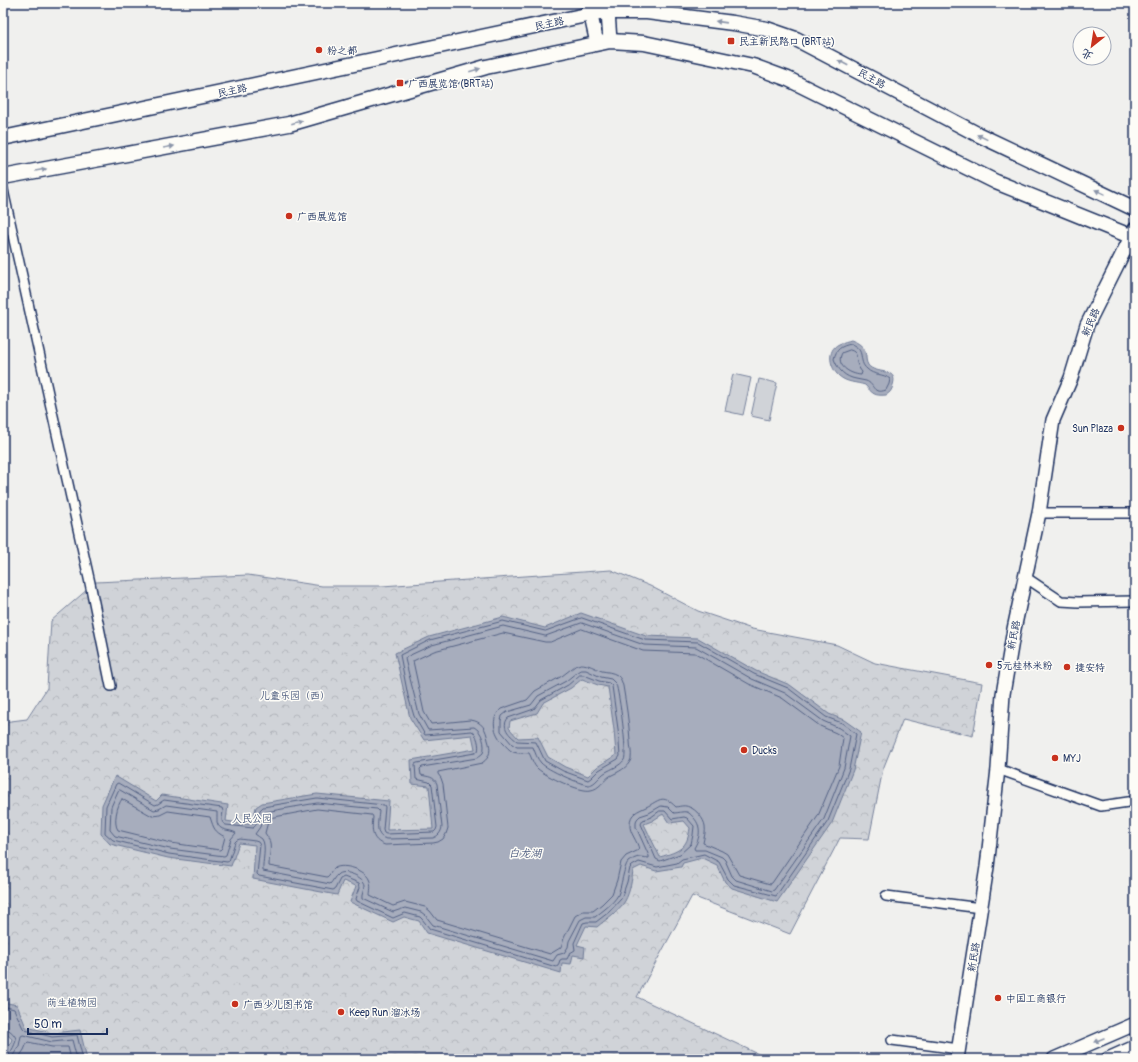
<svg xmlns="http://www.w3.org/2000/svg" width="1138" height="1062" font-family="Pangolin,'LXGW WenKai TC',sans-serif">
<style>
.green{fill:#d0d3d8;stroke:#76819b}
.forest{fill:url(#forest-crowns);stroke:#76819b}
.water{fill:#a7adbd;stroke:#6f7b97;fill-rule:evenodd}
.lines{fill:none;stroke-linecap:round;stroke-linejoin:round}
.shore{stroke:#536184;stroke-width:1}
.street-casing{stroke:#1b2f5e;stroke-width:12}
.secondary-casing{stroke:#1b2f5e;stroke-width:16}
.primary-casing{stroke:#1b2f5e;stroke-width:17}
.street{stroke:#fdfcf7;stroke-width:9}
.secondary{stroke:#fdfcf7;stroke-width:13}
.primary{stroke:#fdfcf7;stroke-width:14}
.oneway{fill:#8c96aa}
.poi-dot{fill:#c8321e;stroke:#fdfcf7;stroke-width:1.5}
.labels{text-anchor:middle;stroke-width:3;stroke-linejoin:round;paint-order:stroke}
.street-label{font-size:10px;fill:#1b2f5e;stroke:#fdfcf7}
.poi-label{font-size:10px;fill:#1b2f5e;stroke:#fdfcf7;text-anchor:start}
.park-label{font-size:10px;fill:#48587c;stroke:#fdfcf7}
.water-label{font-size:11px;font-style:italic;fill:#4c5b7f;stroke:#fdfcf7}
</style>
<defs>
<pattern id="forest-crowns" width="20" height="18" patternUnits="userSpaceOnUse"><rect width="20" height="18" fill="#d0d3d8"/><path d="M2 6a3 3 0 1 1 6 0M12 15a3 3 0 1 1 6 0" fill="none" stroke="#b2b5bc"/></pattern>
</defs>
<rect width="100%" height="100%" fill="#f0f0ee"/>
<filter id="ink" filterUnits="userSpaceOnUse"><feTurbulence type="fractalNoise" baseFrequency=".025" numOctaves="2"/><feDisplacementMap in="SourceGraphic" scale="8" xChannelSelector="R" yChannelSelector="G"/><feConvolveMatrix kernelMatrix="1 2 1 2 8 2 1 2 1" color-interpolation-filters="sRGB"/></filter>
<g filter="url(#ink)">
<path class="green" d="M733 374 751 378 743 415 725 411Z
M759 379 777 383 769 420 751 416Z"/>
<path class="forest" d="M611 570 650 586 698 611 752 629 837 645 875 663 982 683 973 736 903 719 883 769 869 839 840 838 790 934 692 896 637 997 769 1059H3V722L27 719 47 688 51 621 96 582 248 575 322 586H382Z"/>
<path class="water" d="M851 340C859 343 864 346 866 355 866 359 866 361 868 365 875 375 899 367 893 385 892 390 890 393 886 395 874 396 873 394 865 385 856 382 847 383 839 376 830 368 826 350 839 344 843 342 848 341 851 340Z
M581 613 646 636 698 638 756 671 790 685 829 714 844 720 861 732 853 770 832 823 777 902 732 888 725 882 717 865 702 858 683 863 681 867 656 871 641 866 633 870C632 880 630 892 625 901 620 910 605 920 597 927L586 926 577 945 585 947 584 957 573 955 571 964 562 963 561 973 427 933 419 921 404 917 393 922 350 902 356 886 343 881 337 895 253 879 255 845 239 843 231 866 168 858 110 844 101 834 102 805 115 776 156 801 162 795 228 805 226 821 252 825 256 807 262 803 317 794 389 801 387 830 433 829 429 786 412 784 411 760 475 749 472 735 424 740 410 718 395 653 429 637 503 617 545 628ZM582 679 598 685 608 687 614 730 616 755 597 767 588 776 565 767 548 757 538 737 518 738 509 728 510 721 537 713 543 703 571 688ZM663 814 669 823 684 821 690 828C687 849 679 851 660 857L644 824 652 821Z
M3 1002 17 1005 26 1027 53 1033 80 1030 87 1059H3C3 1051 10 1046 12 1039L3 1031Z"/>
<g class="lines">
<path class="shore" d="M851 344C867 350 857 361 867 369 874 376 883 373 890 379L889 384 886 390C872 395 875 384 866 381 863 380 859 380 856 379 845 377 838 370 834 359 836 349 841 346 851 344Z
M850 350C858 352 856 357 857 363 858 366 860 370 862 372L861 375C849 374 835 365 842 353Z
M582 618 645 640 698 642 754 674 788 688 826 717 842 723 856 734 849 769 828 821 776 896 734 885 728 879 719 862 704 854 682 859 677 863 657 867 639 862 632 866 630 868 627 882 621 899 609 912 596 922H587L583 923 574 943 575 950 570 953 567 959H562L560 960 558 966 556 967 430 929 422 919 420 917 405 913 393 918 357 901 356 899 360 887 359 883 344 877 340 879 335 889 333 890 259 876 257 874 260 845 258 842 255 841 240 839 237 840 235 842 229 861 227 862 169 854 113 840 105 833 106 806 116 784 118 783 155 805 158 804 164 800 222 808C225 814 218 822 226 825L253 828 256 825 260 810 263 807 317 798 384 805 385 807 383 830 384 833 386 834 434 832 436 830 437 827 432 785 429 782 416 779 415 764 417 763 475 753 478 751C480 746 477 734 472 731L425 735 414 716 408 696 400 655 430 640 503 621 545 631Z
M582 623 644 645 696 647 752 679 785 693 823 721 839 728 850 736 844 768 824 819 774 890 772 891 736 880 732 876 725 860 722 857 705 850H695L694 848C700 838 702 827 694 818 692 816 690 813 687 812 683 811 678 813 674 813L668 807 661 806 649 813 640 816 637 819 636 823V827L649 856V858C646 858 643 857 640 857 636 857 631 860 628 862 624 866 621 888 618 895 613 904 602 911 595 917H586L580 920 569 941 568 947 564 953 557 955 553 961 433 925 425 915 421 912 405 908 393 912 363 898C362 894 365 890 365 885 364 877 345 869 338 874 334 877 333 881 330 884L263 871C262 863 267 846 262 839 260 837 257 836 255 834L260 827 264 813 265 812 317 803 377 809 379 811C378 822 374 838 388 839L433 838C438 836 441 833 442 827L437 784C434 776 428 777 421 775L420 769 422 767 477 758 483 753C486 745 482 731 474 727L428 730 419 714 405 659 406 657 432 645 503 626 545 636Z
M582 629 643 651 695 653 749 684 782 698 820 726 836 733 843 738 839 766 818 816 772 883 770 884 739 875 727 854 722 851 703 843C704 837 706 832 705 826 704 819 696 809 689 807 685 805 681 806 676 807 662 793 659 801 646 807 638 811 630 813 630 824 629 833 638 841 639 850L626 856 621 862 617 880 612 894 602 904 593 911H583L575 916 564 938 562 945 560 948 550 954 437 920 430 911 425 907 405 902 393 906 370 895C370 890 372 885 369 879 365 870 344 863 335 868 331 871 330 875 327 877L269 866C269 852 274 845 265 833L269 818 317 809 372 815 373 817C372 829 370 840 385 845L433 843 438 842 443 839 446 834 448 828 443 784 441 778 438 774V772L482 763C491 757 491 749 488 740 486 729 482 721 470 720L431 724 424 712 413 661 434 651 503 633 545 642H550Z
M581 664C589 664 594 668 602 671 607 672 612 672 617 675 621 678 622 682 623 686 626 704 629 722 630 741 630 746 632 753 631 759 628 768 618 772 610 776 604 780 599 789 591 790 581 793 546 776 538 769 533 765 532 758 529 753 524 752 518 754 513 752 509 750 506 746 503 743 494 733 490 719 501 709L527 700 535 691 562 676 575 666Z
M581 670H586L601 677 611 679 616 684C619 693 628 754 624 760 620 766 611 769 606 772 600 775 596 784 589 785 581 785 546 769 541 763 537 759 535 752 533 747H517L512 744 501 731V721L502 716 507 712 531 705 538 696 566 681 577 672Z
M580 675H584L599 681 609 683 612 686 618 729 620 756 618 759 599 770 591 778 588 780 563 771 545 761 536 742 517 741C509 735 501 727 508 718L534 709 541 700 568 685Z
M120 790 154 810 159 809 166 805 217 812C217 816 217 819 217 822 219 832 230 829 236 833L231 839 226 855 224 856 170 849 115 836 110 830 111 807 118 791Z
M122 799 152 816 160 815 168 811 210 817C214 829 214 831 225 837L222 848 220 850 171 843 118 830C113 823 117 805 122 799Z
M660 811H665L672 819 684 817 687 818 694 826 693 835 691 844 680 854 660 861 656 859 641 824 643 820 651 817Z
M3 1006 14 1009 23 1028 25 1030 52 1037 77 1035 83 1059
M3 1028C8 1028 15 1034 16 1039 15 1046 10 1056 3 1057
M11 1059 19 1046 21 1036 23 1035 52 1042 72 1040 77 1059
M18 1059 24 1050 27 1043 28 1042 52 1047H68L71 1059"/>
<defs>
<path id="street" d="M3 190 90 583 111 686
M1039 513H1135
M1025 577 1061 601 1078 602 1135 601
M998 769 1101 806 1135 801
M886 896 981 908
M892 1040 959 1049"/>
<path id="secondary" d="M588 3 597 43
M606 3 608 12 610 41
M957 1059 987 867 998 769 1003 694 1014 629 1039 513 1053 420 1071 378 1087 325 1135 229
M1054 1059 1135 1024
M1108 1059 1135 1047"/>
<path id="primary" d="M3 138 591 14 608 12H647L733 23 767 29 796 39 977 134 1135 209
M3 177 289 124 486 67 610 41 644 43 753 66 788 79 996 182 1135 238"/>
</defs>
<use href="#street" class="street-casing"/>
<use href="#secondary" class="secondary-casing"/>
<use href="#primary" class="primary-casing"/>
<use href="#street" class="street"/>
<use href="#secondary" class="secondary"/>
<use href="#primary" class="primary"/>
</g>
<defs><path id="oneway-solid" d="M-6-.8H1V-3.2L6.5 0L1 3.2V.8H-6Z"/></defs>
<g class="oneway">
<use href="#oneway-solid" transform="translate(721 22) rotate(-172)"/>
<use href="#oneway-solid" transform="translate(843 63) rotate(-152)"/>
<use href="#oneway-solid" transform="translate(475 70) rotate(-16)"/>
<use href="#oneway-solid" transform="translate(297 122) rotate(-16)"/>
<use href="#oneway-solid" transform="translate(982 137) rotate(-154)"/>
<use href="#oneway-solid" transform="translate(169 147) rotate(-10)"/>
<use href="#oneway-solid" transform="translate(41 170) rotate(-10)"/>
<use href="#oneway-solid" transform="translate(1100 192) rotate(-155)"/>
<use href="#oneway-solid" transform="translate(1099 1040) rotate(157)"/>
</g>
</g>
<g class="poi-dot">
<rect x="727" y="37" width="8" height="8" rx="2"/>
<circle cx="319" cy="50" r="4"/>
<rect x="396" y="79" width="8" height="8" rx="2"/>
<circle cx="289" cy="216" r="4"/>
<circle cx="1121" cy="428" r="4"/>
<circle cx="989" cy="665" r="4"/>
<circle cx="1067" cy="667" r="4"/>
<circle cx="744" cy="750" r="4"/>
<circle cx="1055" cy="758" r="4"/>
<circle cx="998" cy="998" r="4"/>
<circle cx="235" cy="1004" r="4"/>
<circle cx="341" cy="1012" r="4"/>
</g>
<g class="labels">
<g class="street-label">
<text transform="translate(549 23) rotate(-12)" y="4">民主路</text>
<text transform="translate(872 78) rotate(28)" y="4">民主路</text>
<text transform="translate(232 90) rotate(-12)" y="4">民主路</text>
<text transform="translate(1090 322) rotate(-67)" y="4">新民路</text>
<text transform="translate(1013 635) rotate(-79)" y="4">新民路</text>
<text transform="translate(973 957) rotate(-81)" y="4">新民路</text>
</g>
<g class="poi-label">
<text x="739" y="45">民主新民路口 (BRT站)</text>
<text x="327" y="54">粉之都</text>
<text x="408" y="87">广西展览馆 (BRT站)</text>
<text x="297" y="220">广西展览馆</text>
<text x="1113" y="432" text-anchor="end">Sun Plaza</text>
<text x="997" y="669">5元桂林米粉</text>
<text x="1075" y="671">捷安特</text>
<text x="752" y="754">Ducks</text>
<text x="1063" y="762">MYJ</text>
<text x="1006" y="1002">中国工商银行</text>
<text x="243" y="1008">广西少儿图书馆</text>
<text x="349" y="1016">Keep Run 溜冰场</text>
</g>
<g class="park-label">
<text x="295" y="699">儿童乐园（西）</text>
<text x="252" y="822">人民公园</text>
<text x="72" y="1006">荫生植物园</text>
</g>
<g class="water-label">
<text x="525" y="857">白龙湖</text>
</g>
</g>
<rect width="1138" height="1062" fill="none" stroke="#fdfcf7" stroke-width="16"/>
<rect x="8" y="8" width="1122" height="1046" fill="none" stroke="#1b2f5e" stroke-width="1.5" filter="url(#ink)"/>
<g transform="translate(1092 46) rotate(210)"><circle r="19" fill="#fdfcf7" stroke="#a3aaba"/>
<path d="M0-3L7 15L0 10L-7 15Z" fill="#c8321e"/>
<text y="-6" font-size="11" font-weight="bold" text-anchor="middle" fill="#1b2f5e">北</text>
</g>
<path d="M28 1028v6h79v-6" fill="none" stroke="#1b2f5e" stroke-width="2"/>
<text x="34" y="1028" font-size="12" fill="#1b2f5e" stroke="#fdfcf7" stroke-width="3" paint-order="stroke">50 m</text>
</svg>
